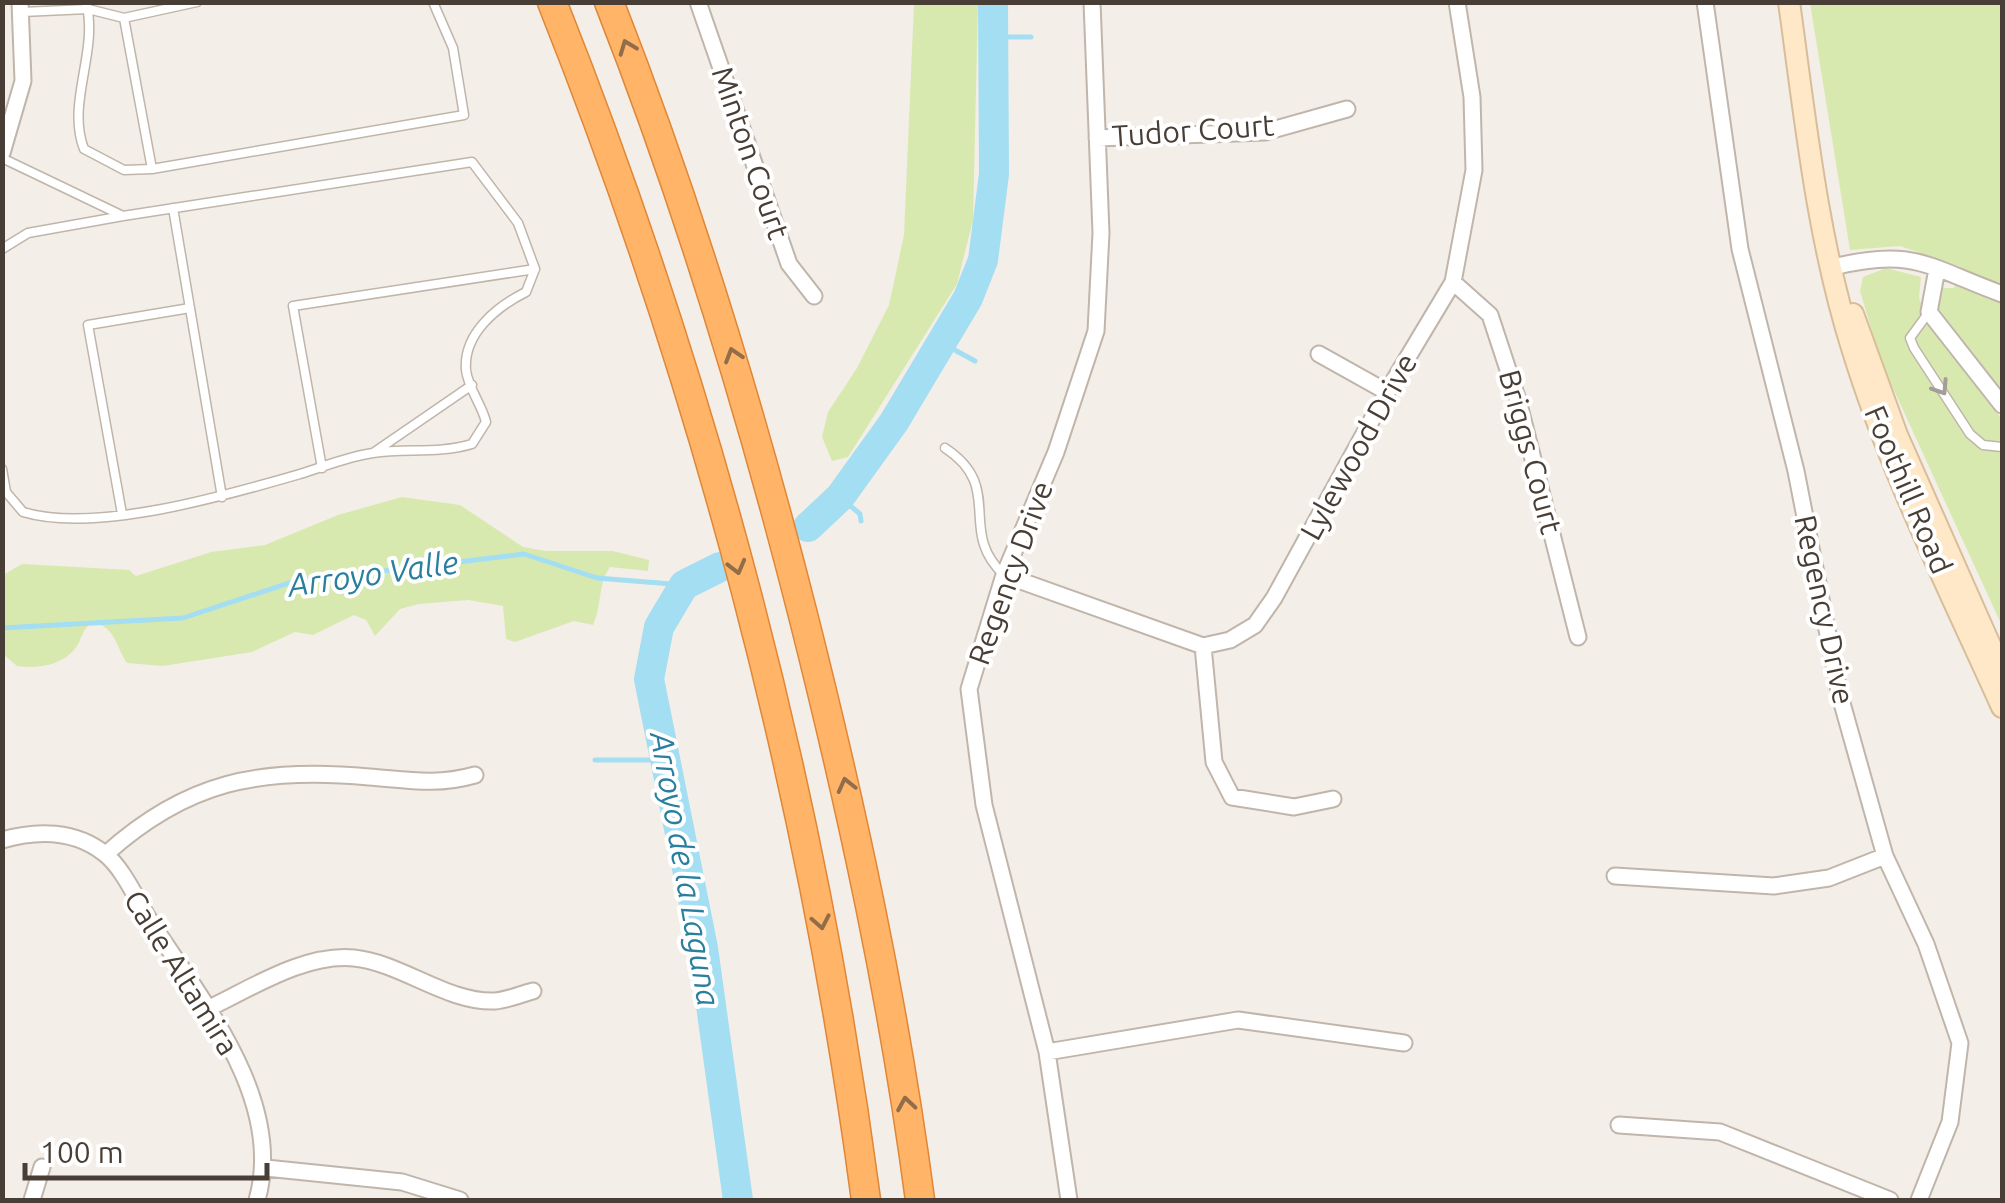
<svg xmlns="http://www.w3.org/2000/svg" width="2005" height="1203" font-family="Ubuntu,sans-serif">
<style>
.green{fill:#d8e9b0}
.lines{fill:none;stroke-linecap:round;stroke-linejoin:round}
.stream{stroke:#a3def2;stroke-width:5}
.river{stroke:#a3def2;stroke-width:30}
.service-casing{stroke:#c0b5aa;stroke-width:11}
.minor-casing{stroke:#c0b5aa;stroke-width:19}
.secondary-casing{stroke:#d8bd99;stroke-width:24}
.motorway-casing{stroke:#e08636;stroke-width:31}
.service{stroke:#fff;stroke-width:8}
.minor{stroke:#fff;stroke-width:15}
.secondary{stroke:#ffe8c7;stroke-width:20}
.motorway{stroke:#ffb468;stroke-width:28}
.oneway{stroke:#916d4a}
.oneway2{stroke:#a49e9a}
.labels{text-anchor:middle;stroke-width:8;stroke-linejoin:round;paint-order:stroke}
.street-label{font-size:30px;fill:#483e36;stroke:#fff}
.water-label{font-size:32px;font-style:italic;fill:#297f9d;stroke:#fff}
</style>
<rect width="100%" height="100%" fill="#f4eee8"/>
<path class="green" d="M914 3H978L973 220 957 284 848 457 832 461 822 437 828 412 857 368 889 305 904 235Z
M1810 3H2002V393L1938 310 1941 288H1954L1961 267 1900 246 1850 250Z
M1886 268 1921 277 1919 298 1930 326 2002 419V626L1881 362 1860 291 1863 277Z
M402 497 460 505 523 547 546 551H613L649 560 648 571 610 567C598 584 602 605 593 625L574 621 515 642 506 639 503 606 468 600 419 604 400 609 375 636 366 620 354 615 313 635 295 632 252 652 163 666 127 663C115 645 116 627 92 622 81 630 82 641 74 650 60 666 36 669 17 666L3 654V575L22 564 129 570 136 576 211 552 265 545 338 515Z"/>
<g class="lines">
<path class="stream" d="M994 37H1031
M940 342 975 361
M840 497 860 514 861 521
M2 628 183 618 292 582 524 554 597 578 684 585
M595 760H663"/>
<path class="river" d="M808 527 840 497 894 422 968 298 983 260 994 174 993 2
M720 567 684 585 659 627 649 679 703 948 738 1200"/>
<defs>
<path id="service" d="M86 2C99 52 66 102 84 149L124 170 152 169
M197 2 124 18 152 169 464 115 453 48 433 2
M22 12 88 9 124 18
M2 158 123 216
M173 208 222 497
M2 249 28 233 123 216 472 162 518 223 535 269 526 292C498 306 463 333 466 370 468 388 482 405 486 422L472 444C438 454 407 448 373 453 349 456 323 467 300 474 228 495 95 534 23 512L6 492 2 469
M1929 312 1910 338 1914 348 1970 434 1983 445 2002 447
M945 448C1006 488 956 530 1004 575
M373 453 472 385
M322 468 293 306 535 269
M122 514 88 325 190 308"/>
<path id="minor" d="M698 2 789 264 814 296
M1705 2 1740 249 1796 471 1840 696 1885 856 1926 944 1960 1043 1950 1122 1919 1200
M1097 138 1265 132 1347 109
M2 153 23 81 20 2
M1833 267C1915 247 1928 267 2002 294
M1937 269 1929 312 2002 405
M1453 282 1490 315 1518 400 1578 637
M1319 354 1387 392
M1004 575 1203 646 1230 640 1255 625 1274 598 1387 392 1453 282 1474 170 1472 97 1457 2
M1203 646 1214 762 1232 797 1294 807 1333 799
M2 840C37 830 75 830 105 854 124 869 138 903 152 924 203 1002 285 1102 257 1200
M106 854C187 781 260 767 369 777 408 780 436 786 475 775
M1615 876 1774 886 1829 878 1885 856
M207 1009C250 989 304 953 354 958 402 963 447 1003 495 1001 508 1000 521 994 533 991
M1047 1052 1238 1020 1404 1043
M1619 1125 1720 1132 1890 1200
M266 1168 402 1182 460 1200
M32 1200 42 1167
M1069 1200 1047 1052 984 805 969 689 1004 575 1056 452 1096 331 1101 233 1092 2"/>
<path id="secondary" d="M1789 2C1805 117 1817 237 1852 348 1890 472 1949 589 2002 707
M1853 314 1897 435 2002 672"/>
<path id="motorway" d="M552 2C705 386 812 791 866 1200
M609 2C688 203 750 407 803 615 852 809 894 1002 920 1200"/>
</defs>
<use href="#service" class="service-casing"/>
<use href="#minor" class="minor-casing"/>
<use href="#secondary" class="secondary-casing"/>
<use href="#motorway" class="motorway-casing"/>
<use href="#service" class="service"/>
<use href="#minor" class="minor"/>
<use href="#secondary" class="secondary"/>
<use href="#motorway" class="motorway"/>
</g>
<defs><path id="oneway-chevron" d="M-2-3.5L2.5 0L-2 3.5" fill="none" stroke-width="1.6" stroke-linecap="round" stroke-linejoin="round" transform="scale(2.5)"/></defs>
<g class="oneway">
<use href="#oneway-chevron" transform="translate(627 47) rotate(-111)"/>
<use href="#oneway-chevron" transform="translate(733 355) rotate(-107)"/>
<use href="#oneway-chevron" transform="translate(737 567) rotate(75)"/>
<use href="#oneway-chevron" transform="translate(846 785) rotate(-104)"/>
<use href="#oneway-chevron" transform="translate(821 922) rotate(79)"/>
<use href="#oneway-chevron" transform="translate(906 1104) rotate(-99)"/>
</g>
<use class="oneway2" href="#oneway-chevron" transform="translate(1941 388) rotate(57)"/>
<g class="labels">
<g class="street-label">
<text transform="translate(1193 131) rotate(-4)" y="10">Tudor Court</text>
<text transform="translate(750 153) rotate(71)" y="10">Minton Court</text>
<text transform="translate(1359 447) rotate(-61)" y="10">Lylewood Drive</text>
<text transform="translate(1530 452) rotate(75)" y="10">Briggs Court</text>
<text transform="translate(1908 490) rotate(67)" y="10">Foothill Road</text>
<text transform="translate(1011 573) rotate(-70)" y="10">Regency Drive</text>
<text transform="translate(1824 610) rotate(78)" y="10">Regency Drive</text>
<text transform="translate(181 973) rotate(58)" y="10">Calle Altamira</text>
</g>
<g class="water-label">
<text transform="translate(373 574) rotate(-8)" y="11">Arroyo Valle</text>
<text transform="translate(685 869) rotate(80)" y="11">Arroyo de la Laguna</text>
</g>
</g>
<rect width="2005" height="1203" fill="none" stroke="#483e36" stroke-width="10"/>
<path d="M25 1163v15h242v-15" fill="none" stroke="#483e36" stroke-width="5"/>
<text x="40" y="1163" font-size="30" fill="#483e36" stroke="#ffffff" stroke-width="8" paint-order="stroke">100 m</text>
</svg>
